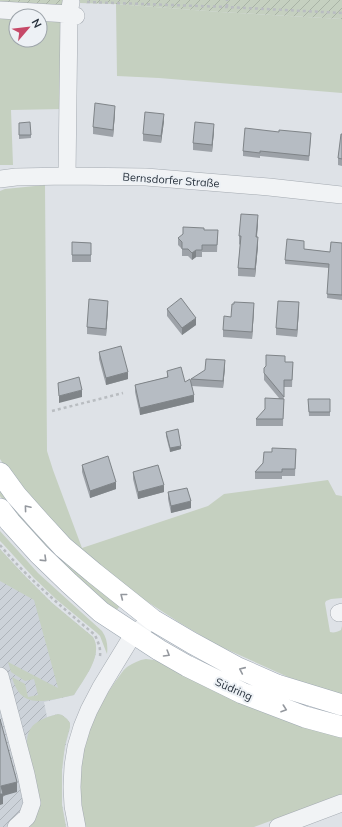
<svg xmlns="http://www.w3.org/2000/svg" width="342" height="827" font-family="Mulish,sans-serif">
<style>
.industrial{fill:url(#industrial-furrows)}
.green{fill:#c5d0c0;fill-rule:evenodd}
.garden{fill:url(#garden-furrows)}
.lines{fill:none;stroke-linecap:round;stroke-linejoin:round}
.minor-casing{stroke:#a4aab1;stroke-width:18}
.major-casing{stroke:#9ea8b2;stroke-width:22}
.path{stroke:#b9bdc1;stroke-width:2.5;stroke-dasharray:3 3;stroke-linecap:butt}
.minor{stroke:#f1f3f5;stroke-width:17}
.major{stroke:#fff;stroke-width:21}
.wall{fill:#9da2a8}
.shaded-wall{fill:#7f8488}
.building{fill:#b6bcc3;stroke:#7f8488}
.oneway{stroke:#94989e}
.labels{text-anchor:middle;stroke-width:4;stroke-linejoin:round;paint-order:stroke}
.street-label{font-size:11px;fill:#28323d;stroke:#edf1f5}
</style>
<defs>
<pattern id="industrial-furrows" width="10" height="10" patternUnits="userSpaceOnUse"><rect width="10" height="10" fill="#ccd2d9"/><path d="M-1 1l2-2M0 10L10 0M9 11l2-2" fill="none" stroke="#afb5bb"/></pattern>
<pattern id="garden-furrows" width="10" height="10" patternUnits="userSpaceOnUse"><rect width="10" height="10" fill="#c5d0c0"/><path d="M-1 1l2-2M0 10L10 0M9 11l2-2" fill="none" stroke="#a9b3a6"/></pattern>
</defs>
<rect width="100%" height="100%" fill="#dee2e7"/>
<path class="industrial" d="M0 549 24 575 51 602 93 637 95 642 96 651 95 657 90 669 74 695 44 702 47 717 58 714 62 715 67 719 70 723V727L63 756 62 770V805L66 827H0Z"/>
<path class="green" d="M116 4 220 12 342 19V93L159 78 117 76Z
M0 14 53 16 60 21 64 28 63 109 11 110 13 165H0ZM16 16H40V40H16Z
M45 185 47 451 53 470 82 548 208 506 224 494 328 480 336 495 342 496V598L331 599 326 601 325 603 330 632C334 633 337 632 341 630L342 626V696L324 690 288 677 217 645 180 623 137 595 77 549 7 470 0 459V191L5 189Z
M0 485 122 603 116 611 70 573 9 508 0 496Z
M0 531 38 573 102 631C107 638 108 646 107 654L100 636 97 633 57 600 34 578 3 544 0 541Z
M0 549 24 575 51 602 93 637C104 655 83 680 74 695 48 700 21 712 12 677L25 684 28 697 38 695 34 679 25 681 11 672 8 662 58 688 34 600 0 581Z
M146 659 154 660 164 663 342 734V795L327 800 254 827H85C82 812 79 797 79 781 80 772 81 756 83 748 91 724 101 702 115 682 119 677 122 671 127 667 133 663 139 660 146 659Z
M58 714 62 715 67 719 70 723V727L65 745 62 770V805L66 827H30L36 815 27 743C27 723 41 719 58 714Z"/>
<path class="garden" d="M0 0H342V19L220 12 116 4 78 3 65 8 0 6Z"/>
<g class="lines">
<defs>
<path id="minor" d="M0 10 69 14 76 16
M67 176 69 14 71 2
M0 179 16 177 67 176 146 177 269 187 342 195
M339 613 342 612
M0 676 26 774 32 803 27 817 16 827
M77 827 73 806 72 787 73 766 76 747 82 727 89 710 101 687 134 633 153 620
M278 827 342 803"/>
<path id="major" d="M0 473 16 495 40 522 63 547 94 573 153 620 192 643 236 667 277 685 342 705
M0 509 10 522 39 554 69 583 101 612 159 650 187 666 242 693 305 717 342 727"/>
</defs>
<use href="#minor" class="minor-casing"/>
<use href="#major" class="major-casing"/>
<path class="path" d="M87 2 227 7 342 13
M227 7V0
M52 411 123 393
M0 545C28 579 62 607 95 635 98 642 101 648 100 656"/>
<use href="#minor" class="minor"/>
<use href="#major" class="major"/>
</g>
<path class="wall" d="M115 113 113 137 93 134V127Z
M164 121 161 143 143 141V134Z
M19 123 31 135V138L19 139Z
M214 131 212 152 193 150V143Z
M342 134V166L338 165V158Z
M311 138 309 161 260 156V158L243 156V151Z
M258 223 257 237 258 246 255 277 238 276V268L240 244 239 245V236Z
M204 230H218L217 252H202V257H196L192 260 188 256H182V249L178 245V238Z
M72 242 91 243V262H72Z
M342 243V300L327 298 329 268 285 264V260L304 249 330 252Z
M108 308 106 336 87 334V327Z
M167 309 196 325 182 335 167 316Z
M299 309 297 337 276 335V328Z
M254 310 252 339 223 337V330L231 317Z
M99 352 128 379 106 385 99 359Z
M285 362H293L292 387H284L283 426H256V419L279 398 264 380V373L266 366Z
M225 367 223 388 192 386 194 402 140 415 135 392V385L167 377V371L185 382 191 384V379Z
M308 399H330V416H309Z
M166 432 181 449 170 452 166 436Z
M296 449 295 476H282V479H255V472L263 463 272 452Z
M82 465 116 489 90 498 82 472Z
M133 472 164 492 138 499 133 479Z
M168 492 191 508 171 513 168 499Z"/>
<path class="shaded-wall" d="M115 106V113L113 137V130Z
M164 114V121L161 143V136Z
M214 124V131L212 152V145Z
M258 215V223L256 245V237Z
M258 237V246L255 277V269Z
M196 250V257L192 260V253Z
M108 301V308L106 336V329Z
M299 302V309L297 337V330Z
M254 303V310L252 339V332Z
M196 318V325L182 335V328Z
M225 360V367L223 388V381Z
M128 372V379L106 385V378Z
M82 390V397L59 403V396Z
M194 395V402L140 415V408Z
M181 446V449L170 452V448Z
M116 482V489L90 498V491Z
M164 485V492L138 499V492Z
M191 501V508L171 513V506Z
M17 782V792L3 796V804L0 805V794L1 786Z"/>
<path class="building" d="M95 103 115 106 113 130 93 127Z
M145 112 164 114 161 136 143 134Z
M30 122 31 135H19V123Z
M195 122 214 124 212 145 193 143Z
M245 128 279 132V130L311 133 309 156 260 151V153L243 151Z
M341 134H342V159L338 158Z
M241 214 258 215 256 237H258L255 269 238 268 241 236H239Z
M183 227 204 228V230H218L217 245H202V250H196L192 253 188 249H182V242L178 238 183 234Z
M287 239 304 241V249L330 252 331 242 342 243V295L327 294 329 264 285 260Z
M72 242 91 243V255H72Z
M181 298 196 318 182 328 167 309Z
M89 299 108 301 106 329 87 327Z
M278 301 299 302 297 330 276 328Z
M234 302 254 303 252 332 223 330 224 316 231 317 232 304H234Z
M121 346 128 372 106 378 99 352Z
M266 355 285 356V362H293L292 380H284V397L264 373V368L266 366Z
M206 359 225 360 223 381 191 379 205 370Z
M181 367 185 382 190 379 194 395 140 408 135 385 168 377 167 371Z
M79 377 82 390 59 396 58 383Z
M265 398 284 399 283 419H256L265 409Z
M308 399H330V412H309Z
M178 429 181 446 170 448 166 432Z
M272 448 296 449 295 469H282V472H255L263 463 264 452H272Z
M108 456 116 482 90 491 82 465Z
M158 465 164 485 138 492 133 472Z
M187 488 191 501 171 506 168 492Z
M0 719 17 782 1 786 3 794H0Z"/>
<defs><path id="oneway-chevron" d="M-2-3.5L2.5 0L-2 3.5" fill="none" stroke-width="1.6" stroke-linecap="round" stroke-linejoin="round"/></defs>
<g class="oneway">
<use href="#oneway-chevron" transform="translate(27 508) rotate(-130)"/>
<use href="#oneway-chevron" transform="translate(44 559) rotate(44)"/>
<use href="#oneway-chevron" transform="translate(123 596) rotate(-142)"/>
<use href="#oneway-chevron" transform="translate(167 654) rotate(31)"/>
<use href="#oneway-chevron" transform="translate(242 670) rotate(-156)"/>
<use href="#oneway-chevron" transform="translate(284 709) rotate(19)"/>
</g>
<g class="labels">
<g class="street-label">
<text transform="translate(171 180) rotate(4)" y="4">Bernsdorfer Straße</text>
<text transform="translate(234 689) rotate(24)" y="4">Südring</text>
</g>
</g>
<g transform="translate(28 28) rotate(62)"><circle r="19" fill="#edf1f5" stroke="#9ea5ab"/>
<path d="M0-3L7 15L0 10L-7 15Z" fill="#c64968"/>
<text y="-6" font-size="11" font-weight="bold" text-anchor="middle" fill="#28323d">N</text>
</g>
</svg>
